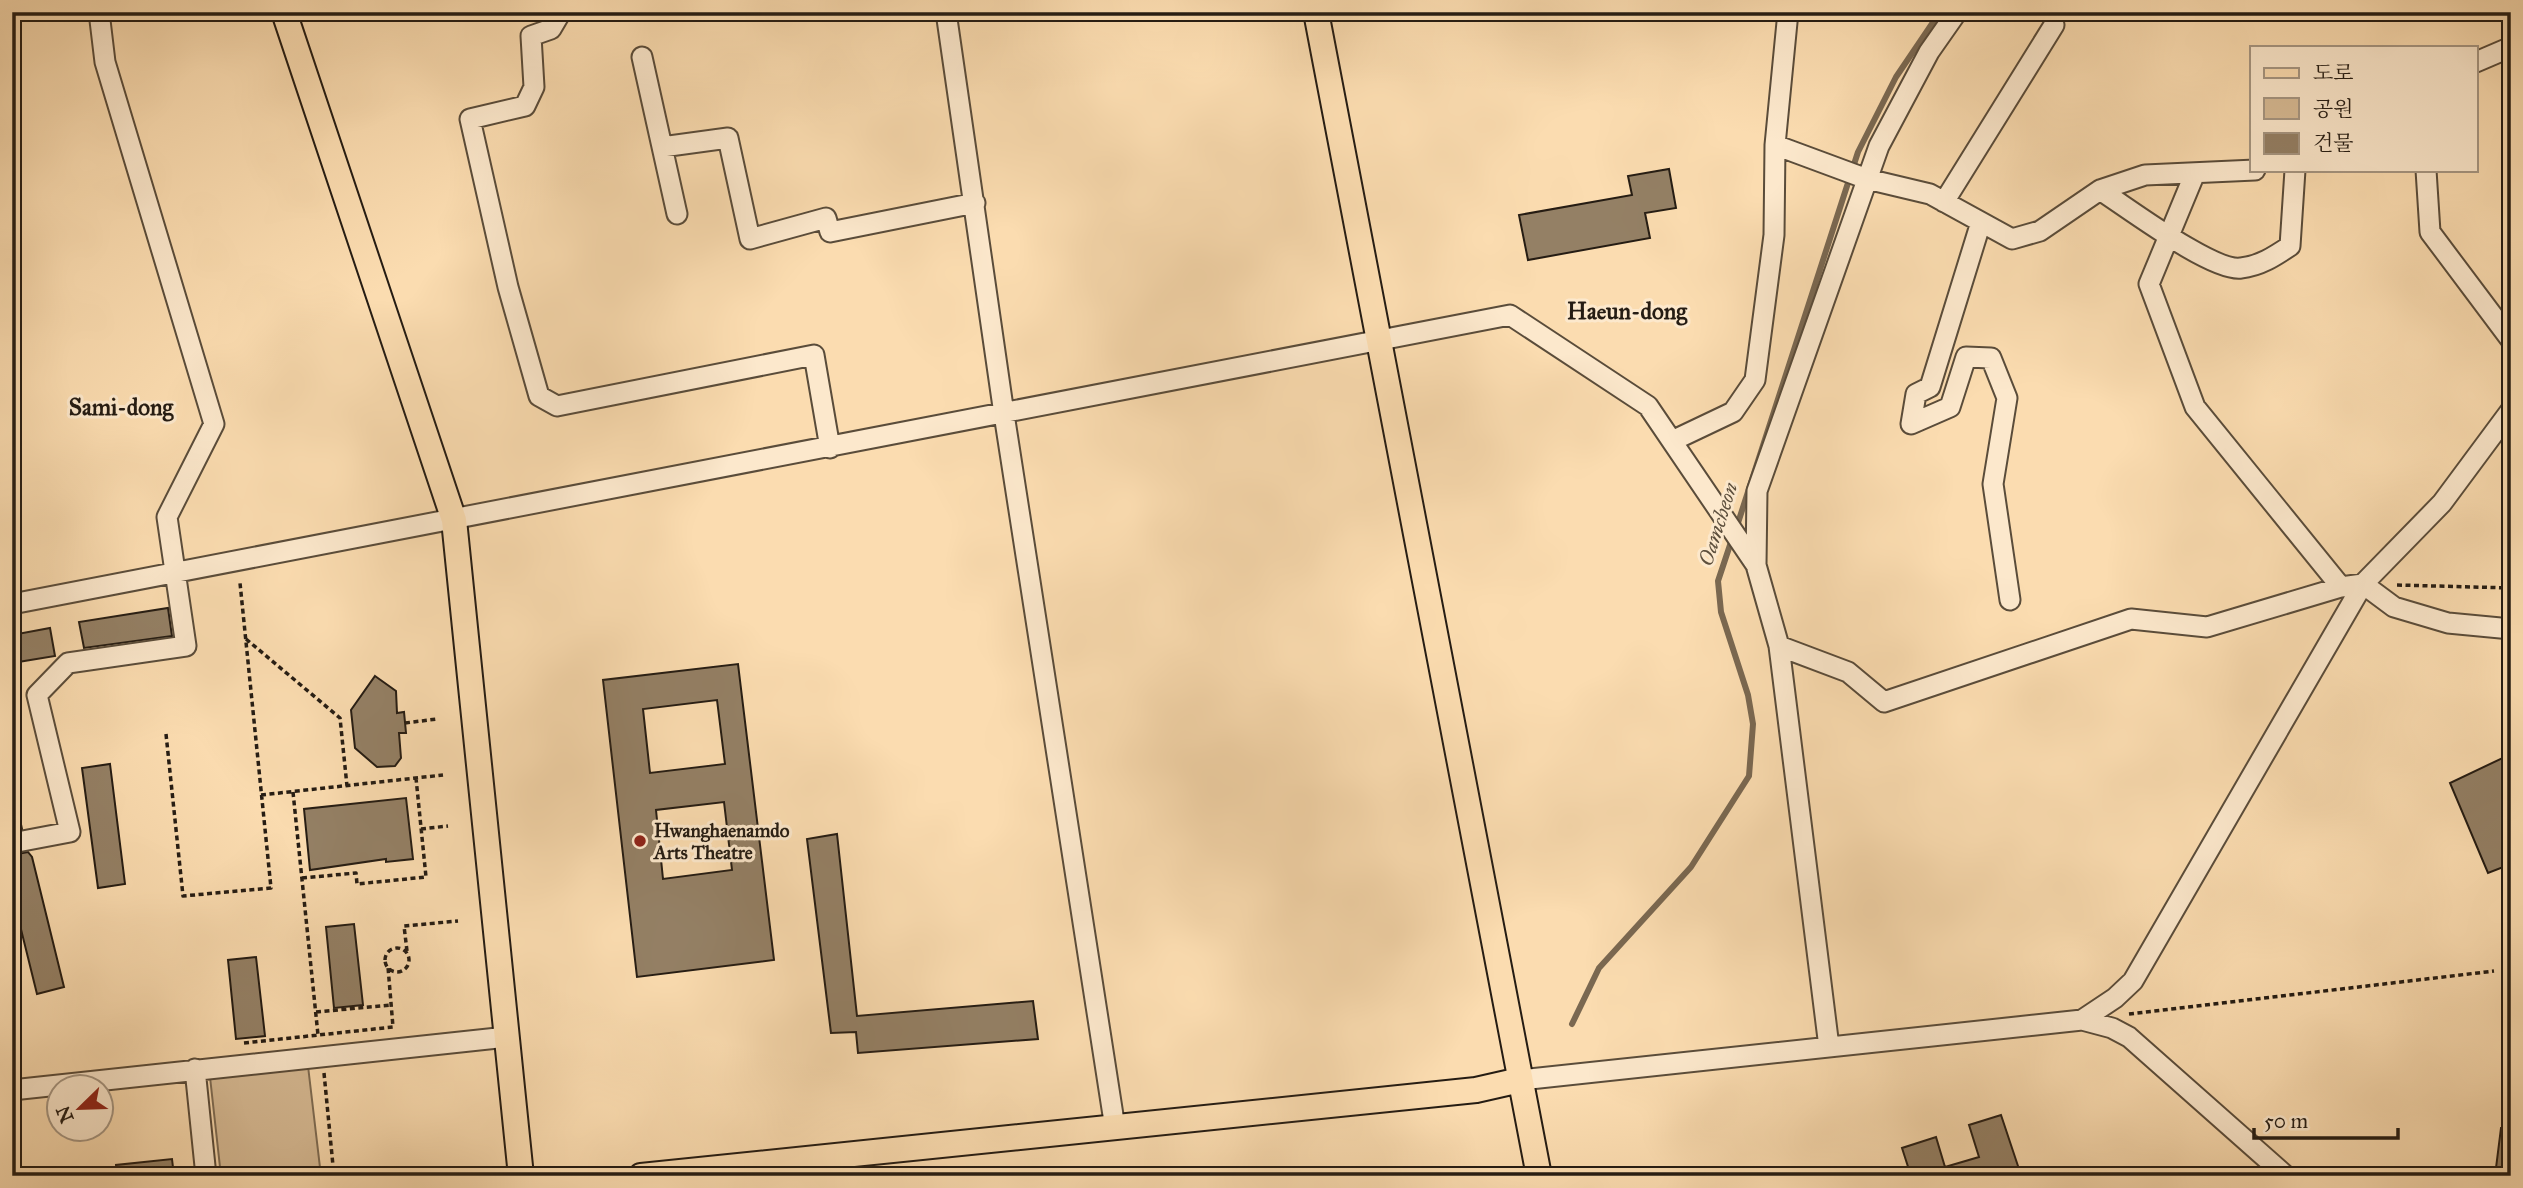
<svg xmlns="http://www.w3.org/2000/svg" width="2523" height="1188" font-family="'IM FELL Great Primer','Noto Serif KR',serif">
<style>
.green{fill:#d7bb95;stroke:#7e6c54;stroke-width:2}
.lines{fill:none;stroke-linecap:round;stroke-linejoin:round}
.stream{stroke:#7a6851;stroke-width:6}
.building{fill:#948065;stroke:#251c13;stroke-width:2;fill-rule:evenodd}
.minor-casing{stroke:#5a4c3a;stroke-width:23}
.major-casing{stroke:#251c13;stroke-width:28}
.path{stroke:#251c13;stroke-width:3.5;stroke-dasharray:5 3.5;stroke-linecap:butt}
.minor{stroke:#fce8cc;stroke-width:19}
.major{stroke:#fbdcb0;stroke-width:24}
.poi-dot{fill:#8f2418;stroke:#fce8cc;stroke-width:2.5}
.labels{text-anchor:middle;stroke-width:6;stroke-linejoin:round;paint-order:stroke}
.poi-label{font-size:19px;font-weight:bold;fill:#251c13;stroke:#fce8cc;text-anchor:start}
.water-label{font-size:21px;font-style:italic;fill:#5d4f3d;stroke:#fce8cc}
.quarter-label{font-size:23px;font-weight:bold;fill:#251c13;stroke:#fce8cc}
</style>
<rect width="100%" height="100%" fill="#fbdcb0"/>
<filter id="stains"><feTurbulence type="fractalNoise" baseFrequency=".00286" numOctaves="4"/><feColorMatrix values="0 0 0 0 .2 0 0 0 0 .09 0 0 0 0 .02 0 0 0 .5 -.17"/></filter>
<radialGradient id="worn" r=".72"><stop offset=".6" stop-color="#630" stop-opacity="0"/><stop offset="1" stop-color="#630" stop-opacity=".3"/></radialGradient>
<path class="green" d="M308 1066 321 1176H221L210 1077Z"/>
<g class="lines">
<path class="stream" d="M1736 529 1858 152 1896 77 1940 12
M1572 1024 1599 968 1691 867 1749 776 1753 724 1748 695 1721 612 1718 581 1732 539"/>
</g>
<path class="building" d="M1669 169 1676 208 1645 213 1650 238 1528 260 1519 215 1632 195 1628 176Z
M168 608 172 636 84 648 79 622Z
M50 628 55 656 12 663V635Z
M738 664 774 960 637 977 603 680ZM717 700 725 764 650 773 643 709ZM724 802 732 870 663 879 656 810Z
M375 676 396 691 397 713 404 712 406 733H399L401 758 395 766 377 767 355 748 351 710Z
M2511 754V864L2488 873 2450 783Z
M110 764 125 884 98 888 82 768Z
M406 798 413 859 386 862V859L310 870 304 809Z
M18 810 22 829 12 830V811Z
M837 834 857 1016 1033 1001 1038 1039 858 1053 856 1032 831 1033 807 839Z
M28 852 32 857 64 987 37 994 12 893V855Z
M354 924 363 1005 334 1008 326 927Z
M256 957 265 1036 236 1039 228 960Z
M2001 1115 2020 1172 2007 1176H1911L1902 1148 1936 1137 1945 1167 1979 1157 1969 1125Z
M2501 1128 2511 1129V1176H2495Z
M172 1159 174 1176H117L116 1165Z"/>
<g class="lines">
<defs>
<path id="minor" d="M561 12 551 29 531 36 534 87 525 106 470 119 508 287 539 396 557 406 814 355 830 448
M946 12 1004 414 1115 1128
M642 57 677 214
M2476 62 2511 47
M1775 145 1867 179 1930 194 2012 239 2040 231 2100 190C2128 208 2213 272 2241 268 2260 266 2275 256 2290 246L2295 170
M662 147 728 138 750 239 826 218 830 232 975 203
M2426 170 2430 232 2511 340
M2195 173 2149 284 2195 407 2341 587 2363 584 2394 607 2448 623 2511 629
M2100 190 2145 175 2255 170
M1944 202 2054 25
M1981 222 1930 387 1916 394 1911 424 1950 407 1966 357 1991 358 2007 398 1993 484 2010 600
M1672 441 1733 412 1755 380 1774 235 1775 145 1788 12
M1756 565 1757 491 1879 146 1929 52 1957 12
M12 604 1510 315 1648 406 1756 565 1779 646 1829 1047
M1779 646 1848 672 1884 702 2131 619 2207 627 2341 587
M12 843 70 832 37 695 68 663 186 646 167 517 214 424 105 62 99 12
M2082 1020 2115 998 2133 981 2363 584 2442 503 2511 410
M195 1069 206 1176
M1520 1080 2082 1020 2112 1028 2129 1037 2286 1176
M12 1090 507 1037"/>
<path id="major" d="M284 12 454 520 521 1176
M1316 12 1539 1176
M641 1176 1476 1090 1520 1080"/>
</defs>
<use href="#minor" class="minor-casing"/>
<use href="#major" class="major-casing"/>
<path class="path" d="M2397 585 2511 588
M246 639 340 718 347 786
M405 723 437 719
M166 734 183 896 271 888 240 583
M293 792 318 1035
M261 795 443 775
M421 829 448 826
M302 878 356 873 357 884 426 877 416 778
M385 960a12 12 0 1 1 24 0a12 12 0 1 1-24 0Z
M407 951 404 926 458 921
M316 1012 391 1005
M2129 1014 2494 971
M244 1043 393 1027 388 967
M324 1073 334 1176"/>
<use href="#minor" class="minor"/>
<use href="#major" class="major"/>
</g>
<circle class="poi-dot" cx="640" cy="841" r="7"/>
<g class="labels">
<g class="poi-label">
<text x="654" y="837">Hwanghaenamdo<tspan x="654" dy="22">Arts Theatre</tspan></text>
</g>
<g class="water-label">
<text transform="translate(1718 524) rotate(-72)" y="7">Oamcheon</text>
</g>
<g class="quarter-label">
<text x="1627" y="319">Haeun-dong</text>
<text x="121" y="415">Sami-dong</text>
</g>
</g>
<rect width="2523" height="1188" fill="none" stroke="#fbdcb0" stroke-width="42"/>
<rect x="14" y="14" width="2495" height="1160" fill="none" stroke="#251c13" stroke-width="3.5"/>
<rect x="21" y="21" width="2481" height="1146" fill="none" stroke="#251c13" stroke-width="2"/>
<rect x="2250" y="46" width="228" height="126" fill="#fce8cc" stroke="#a69682" stroke-width="2"/>
<rect x="2264" y="68" width="35" height="10" fill="#fbdcb0" stroke="#a69682" stroke-width="2"/>
<text x="2313" y="80" font-size="21" fill="#251c13">도로</text>
<rect x="2264" y="98" width="35" height="21" fill="#d7bb95" stroke="#a69682" stroke-width="2"/>
<text x="2313" y="116" font-size="21" fill="#251c13">공원</text>
<rect x="2264" y="133" width="35" height="21" fill="#948065" stroke="#a69682" stroke-width="2"/>
<text x="2313" y="150" font-size="21" fill="#251c13">건물</text>
<g transform="translate(80 1108) rotate(247)"><circle r="33" fill="#fce8cc" stroke="#a69682" stroke-width="2"/>
<path d="M0-5L12 26L0 18L-12 26Z" fill="#8f2418"/>
<text y="-10" font-size="19" font-weight="bold" text-anchor="middle" fill="#251c13">N</text>
</g>
<path d="M2254 1128v10h144v-10" fill="none" stroke="#251c13" stroke-width="3.5"/>
<text x="2264" y="1128" font-size="21" fill="#251c13" stroke="#fce8cc" stroke-width="5" paint-order="stroke">50 m</text>
<rect width="100%" height="100%" filter="url(#stains)"/>
<rect width="100%" height="100%" fill="url(#worn)"/>
</svg>
